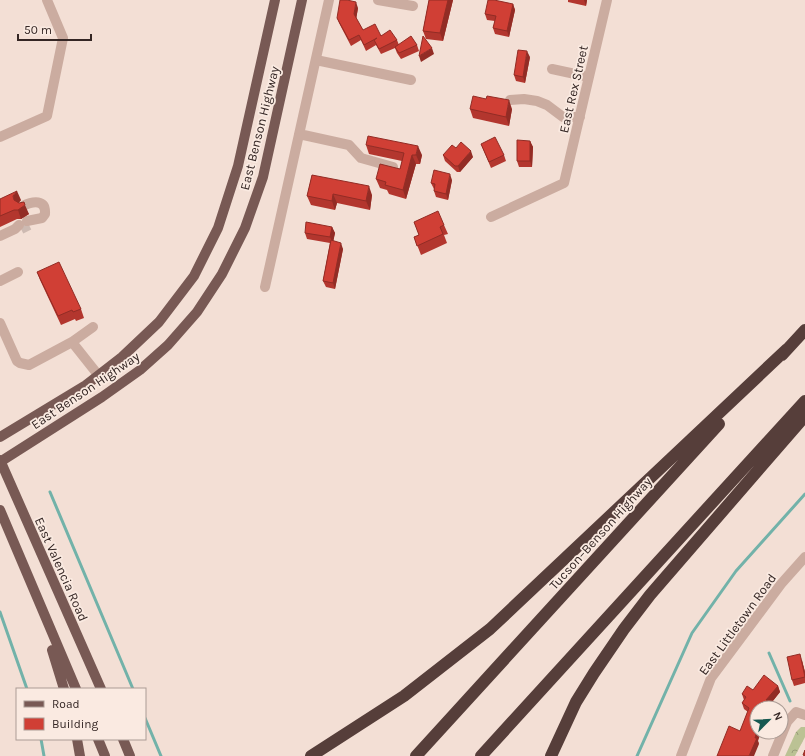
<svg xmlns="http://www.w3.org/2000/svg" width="805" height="756" font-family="Karla,sans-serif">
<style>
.forest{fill:url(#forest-crowns)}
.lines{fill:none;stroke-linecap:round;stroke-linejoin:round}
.stream{stroke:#72b2a9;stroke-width:3}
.minor-tunnel{stroke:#cdbab2;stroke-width:10;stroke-dasharray:10 5;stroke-linecap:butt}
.minor{stroke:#cbaca0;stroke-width:10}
.major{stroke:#785954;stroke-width:10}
.highway{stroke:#563e3a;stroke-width:12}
.wall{fill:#b3362e}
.shaded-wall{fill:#922c25}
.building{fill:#d03f35;stroke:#922c25}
.labels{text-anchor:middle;stroke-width:3.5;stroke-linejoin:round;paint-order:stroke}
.street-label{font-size:13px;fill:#342624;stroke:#faeae1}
</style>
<defs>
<pattern id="forest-crowns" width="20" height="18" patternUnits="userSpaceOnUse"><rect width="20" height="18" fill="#bbc294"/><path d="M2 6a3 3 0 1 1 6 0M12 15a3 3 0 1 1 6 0" fill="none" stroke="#999d79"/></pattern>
</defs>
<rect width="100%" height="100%" fill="#f3dfd5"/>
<path class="forest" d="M801 727H805V737L795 756H785L796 732Z"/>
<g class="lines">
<path class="stream" d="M50 492 133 689
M0 612 27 689
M769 653 790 701
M145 718 161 756
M41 739 44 756
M637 756 692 633 736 571 805 494"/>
<path class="minor-tunnel" d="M21 229 29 225"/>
<path class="minor" d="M378 0 413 6
M316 60 411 80
M552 69 589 77
M510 100 524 99 537 101 547 105 563 117H580
M299 134 349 145 361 158 393 167
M0 137 47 116 63 38 47 0
M23 206C33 201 46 199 45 214L42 218 27 221
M491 217 564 183 607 0
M0 236 15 229 19 225
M0 281 18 272
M265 287 329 0
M0 323 17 361 20 363 29 365 72 342 93 327
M72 342 99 376
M681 756 711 678 781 584 805 557
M773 756 787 722 796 712 805 715"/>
<path class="major" d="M0 437 86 385 122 357 159 322 194 276 218 228 238 166 275 0
M0 460 101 689
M0 462 102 397 140 370 168 345 197 312 222 274 245 228 263 177 302 0
M0 510 76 689
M52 650 64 689
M77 739 80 756
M98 739 105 756
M123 739 130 756"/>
<path class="highway" d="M782 355 805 330
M311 756 404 696 490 629 787 349
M416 756 719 424
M481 756 805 401
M551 756 576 702 594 673 624 629 650 595 805 416"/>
</g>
<path class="wall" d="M429 0H453L443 41 426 39 423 31Z
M568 0H587L586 6 568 2Z
M513 4 515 10 509 37 495 34 493 28 495 21 487 20 485 14Z
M358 8 356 19 363 30 397 40 399 45H417L419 51 401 59 397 53 395 48 381 54 376 45 366 51 361 40 351 46 339 23 337 18Z
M530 57 525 83 516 81 514 75Z
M470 109H512L509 126 473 118Z
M530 141 533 147 532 167H519L517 161Z
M481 144 504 155 506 161 491 168Z
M366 145 422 155 420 164H416L406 199 389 194 387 190 380 188 376 179 400 169 402 161 369 154Z
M456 148 473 157 460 172H457L445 161 443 155Z
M312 175 372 195 370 210 337 203 335 210 311 205 307 196Z
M452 180 448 200 436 197 434 191V189L431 183Z
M0 199 21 200 18 203 29 214 21 219H17L0 227Z
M414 222 444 225 448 234 444 235 447 243 421 255 414 237 419 235Z
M332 227 335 233 333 241 343 249 335 289 326 287 323 281 330 243 307 239 305 233Z
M37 272 81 309 84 318 76 321 75 319 61 325 40 280Z
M802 660 805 672V683L794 686 792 680Z
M778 686 780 692 771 703 757 708 758 741 759 744 740 731 748 712 744 709 742 703 744 700 742 694 753 690Z"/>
<path class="shaded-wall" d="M448 0H453L443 41 440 33Z
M584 0H587L586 6Z
M356 2 358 8 356 20 354 14Z
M513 4 515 10 509 37 507 31Z
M432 48 434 54 421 62 419 56Z
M527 51 530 57 525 83 523 77Z
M509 100 512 109 509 126 506 117Z
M530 141 533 147 532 167 530 161Z
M418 146 422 155 420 164 416 155Z
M471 151 473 157 460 172 458 166Z
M412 155 416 164 406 199 403 190Z
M450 174 452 180 448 200 446 194Z
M369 186 372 195 370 210 366 201Z
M17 191 21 200 17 205 14 200 13 196Z
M333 194 337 203 335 210 332 201Z
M25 205 29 214 21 219 18 210Z
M332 227 335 233 333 243 330 237Z
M341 243 343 249 335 289 333 283Z
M800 654 805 672V675Z
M778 686 780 692 769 706 766 700Z
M771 703 773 708H768Z
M757 732H761L758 741 759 744 754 756H749Z"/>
<path class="building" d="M340 0H347L356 2 354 14 363 30 375 24 381 36 390 30 397 40 379 49 374 40 377 38 364 45 359 35 349 40 337 18Z
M429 0H448L440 33 423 31Z
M488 0H494L513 4 507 31 493 28 496 16 485 14Z
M411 36 417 45 399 53 395 47Z
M423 36 432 48 419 56Z
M518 50 527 51 523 77 514 75Z
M473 96 486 99 487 96 509 100 506 117 470 109Z
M368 136 418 146 416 155H412L403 190 385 185 386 182 376 179 380 164 400 169 404 153 366 145Z
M495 137 504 155 489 162 481 144Z
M517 140 530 141V161H517Z
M461 142 471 151 458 166H455L443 155 452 145 456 148Z
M434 170 450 174 446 194 434 191 435 184 431 183Z
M312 175 369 186 366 201 333 194 332 201 307 196Z
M17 191 13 196 14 200 19 203 24 202 25 205 18 210H14L0 216V199Z
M438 211 444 225 440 227 443 234 417 246 414 237 419 235 414 222Z
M306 222 332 227 330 237 305 233Z
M331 240 341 243 333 283 323 281Z
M59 262 81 309 73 312 72 310 58 316 37 272Z
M800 654 805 677 792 680 787 657Z
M764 675 778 686 766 700 771 703 768 708H757V731L755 738H757L749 756H717L729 726 740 731 749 708 742 703 746 697 742 694 747 686 753 690Z
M805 750V756L803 755Z"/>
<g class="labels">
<g class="street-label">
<text transform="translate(573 89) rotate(-77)" y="5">East Rex Street</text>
<text transform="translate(259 128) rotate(-76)" y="5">East Benson Highway</text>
<text transform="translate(85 390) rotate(-34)" y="5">East Benson Highway</text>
<text transform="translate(600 533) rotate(-48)" y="5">Tucson–Benson Highway</text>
<text transform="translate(62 569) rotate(66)" y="5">East Valencia Road</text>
<text transform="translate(737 624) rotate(-54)" y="5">East Littletown Road</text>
</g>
</g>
<rect x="16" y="688" width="130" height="52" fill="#faeae1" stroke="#ab9c95"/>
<rect x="24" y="701" width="20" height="6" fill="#785954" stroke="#ab9c95"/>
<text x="52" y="708" font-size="12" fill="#342624">Road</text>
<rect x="24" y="718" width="20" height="12" fill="#d03f35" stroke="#ab9c95"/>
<text x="52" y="728" font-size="12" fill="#342624">Building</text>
<g transform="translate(769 720) rotate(66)"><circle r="19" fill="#faeae1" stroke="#ab9c95"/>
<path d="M0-3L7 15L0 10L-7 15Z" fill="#175951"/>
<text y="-6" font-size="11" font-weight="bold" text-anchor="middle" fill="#342624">N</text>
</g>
<path d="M18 34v6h73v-6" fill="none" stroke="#342624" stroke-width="2"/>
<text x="24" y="34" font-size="12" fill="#342624" stroke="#faeae1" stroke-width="3" paint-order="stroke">50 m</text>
</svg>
